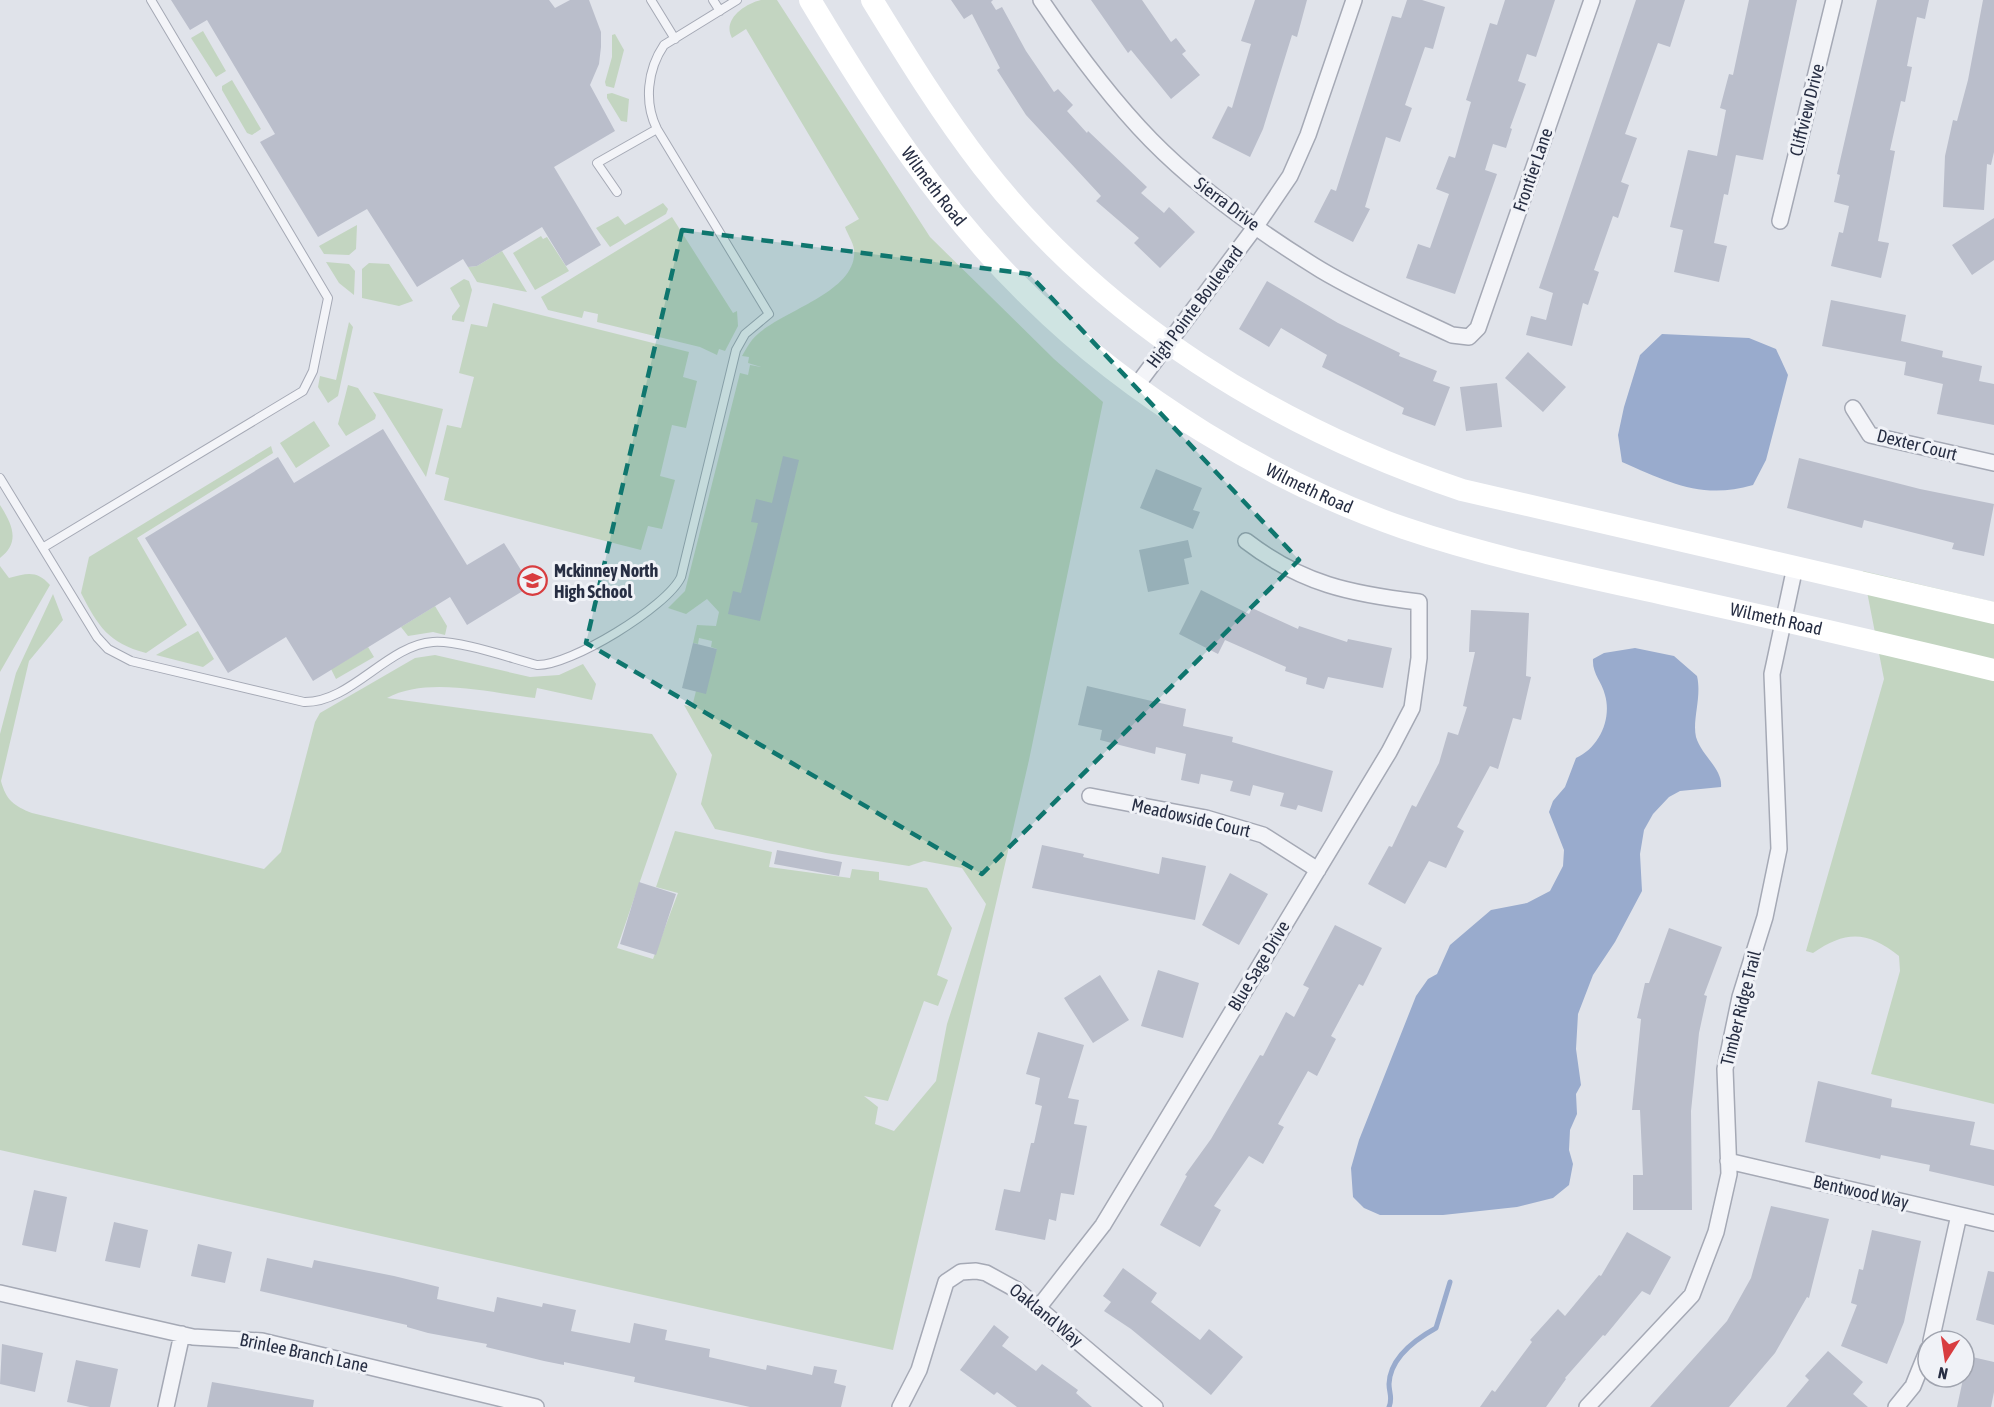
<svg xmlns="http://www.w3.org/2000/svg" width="1994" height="1407" font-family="'Asap Condensed',sans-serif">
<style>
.green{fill:#c3d5c1}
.water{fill:#99abcd}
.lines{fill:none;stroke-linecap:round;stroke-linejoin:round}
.stream{stroke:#99abcd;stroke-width:5}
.building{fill:#babecb}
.service-casing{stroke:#a5a9b5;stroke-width:10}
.minor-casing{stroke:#a5a9b5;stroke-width:18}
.service{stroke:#f3f4f8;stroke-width:8}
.minor{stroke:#f3f4f8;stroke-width:15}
.secondary{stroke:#fff;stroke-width:22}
.marked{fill:#0f766e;fill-opacity:0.2;stroke:#0f766e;stroke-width:4.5;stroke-dasharray:12 8;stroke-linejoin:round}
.labels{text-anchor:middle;stroke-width:6;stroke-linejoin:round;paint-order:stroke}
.street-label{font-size:18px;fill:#272e43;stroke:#f0f2f7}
.poi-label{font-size:18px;font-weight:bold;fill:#272e43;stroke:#f0f2f7;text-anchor:start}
</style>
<rect width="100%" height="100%" fill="#e0e3ea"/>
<path class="green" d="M761 0H777L930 237 1054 359 1103 402 1029 760 893 1350C595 1285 298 1217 0 1150V734L16 673 53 594 63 620 29 661 1 781C6 800 14 806 32 813L264 869 281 852 315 722 320 713 415 658 435 655 530 677 559 675 583 664 596 684 592 700 537 688 535 698C491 693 427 676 387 698L652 734 677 774 617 948 653 959 678 893 656 887 675 831 772 852 769 867 850 878 852 869 879 872V880L927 888 952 928 937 975 948 980 938 1006 924 1001 888 1101 864 1096 878 1107 875 1124 894 1131 936 1081 947 1024 986 904 962 868 924 861 909 866 826 853 715 829 701 804 712 755 684 705 692 707 696 691 717 649 711 647 712 641 699 638 698 644 693 643 697 625 716 626 719 612 707 599 686 614 668 608 685 591 740 373 748 375 750 365 761 367 748 363 749 357 742 356C745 351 748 345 752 340 776 311 859 294 854 249 853 242 847 233 845 227L859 219 746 29 732 38C722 20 744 4 761 0Z
M203 31 226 71 216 77 191 38Z
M615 34 624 50 614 88 606 86 605 82 612 57V35Z
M232 80 261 129 252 135 247 133 222 90V86Z
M612 93 629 99 627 122 621 121 607 98V94Z
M663 203 668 209 666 214 610 247 596 228 618 216 625 225Z
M672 217 733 313 737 311 738 326 725 351 719 349 717 355 700 347 597 322 598 314 584 311 582 318 548 310 541 297Z
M357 225 356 249 349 255 324 254 319 246Z
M541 236 543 239 547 237 569 271 535 290 513 253Z
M502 251 527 292 477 282 468 267 477 266Z
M326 262 349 264 355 271 354 295 339 283Z
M369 263 389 264 413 301 399 306 362 298V269Z
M464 279 469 281 472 290 464 322 452 320V316L460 306 450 288Z
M493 303 689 352 683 377 697 381 686 428 672 425 660 476 675 480 662 529 648 526 641 550 444 500 449 478 435 474 447 425 461 428 474 377 459 373 471 324 487 327Z
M349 322 353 327 338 396 328 403 318 387 320 376 336 380Z
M348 385 358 388 376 415 375 419 346 436 338 424Z
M373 392 443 409 426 477Z
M314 421 330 446 296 468 280 443Z
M271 446 273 453 137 538 187 625 146 653C108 643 98 626 81 593L89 557Z
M0 505C12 524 21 542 0 558Z
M0 566 9 578C27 573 37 570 50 585L0 672Z
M1863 571 1994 602V1104L1871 1074 1900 971 1899 956C1868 931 1846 930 1813 953L1806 951 1884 679Z
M435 606 447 626 445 635 433 632 408 636 401 627Z
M198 631 214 659 203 667 156 655Z
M368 647 374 657 336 679 331 669Z"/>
<path class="water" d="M1662 334 1749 338 1776 349 1788 375 1766 460 1753 485C1702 500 1668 482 1622 462L1618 435 1624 407 1640 355Z
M1635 648 1674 656 1697 676C1702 697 1692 720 1696 737 1701 755 1723 769 1721 787L1680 791 1669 797 1653 814 1644 830 1640 854 1642 891 1615 942 1593 975 1578 1014 1576 1049 1581 1085 1576 1094 1577 1114 1570 1130 1569 1150 1573 1164 1569 1185 1553 1198 1517 1207 1443 1215H1380L1364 1208 1353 1197 1351 1168 1359 1140 1416 996 1428 979 1437 974 1450 945 1491 910 1527 903 1550 891 1563 866 1564 850 1549 812 1553 801 1565 787 1576 758C1599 748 1612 719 1605 695 1602 682 1592 674 1593 659L1604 653Z"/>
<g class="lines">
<path class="stream" d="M1389 1407C1393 1398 1389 1393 1389 1384 1390 1357 1416 1339 1436 1328L1450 1282"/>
</g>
<path class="building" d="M171 0H549L555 8 570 0H589L601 32V47L599 64 590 85 615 131 554 167 601 245 566 266 542 227 477 266 468 267 463 259 417 287 367 209 318 237 260 142 275 134 207 20 190 30Z
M951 0H993L991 2 996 10 1002 7 1026 51 1054 92 1058 89 1073 105 1067 111 1087 133 1088 131 1147 187 1141 193 1164 213 1169 207 1195 232 1160 268 1134 243 1139 238 1096 201 1101 196 1026 115 997 70 1000 68 972 14 964 19Z
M1091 0H1142L1171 42 1176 38 1186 51 1182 54 1200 75 1171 99 1131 50 1128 53Z
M1255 0H1307L1297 37 1292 35 1263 129 1250 157 1212 138 1228 106 1232 108 1251 44 1241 41Z
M1407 0H1422L1445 7 1433 49 1425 47 1405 105 1412 108 1400 142 1386 137 1365 207 1370 209 1353 242 1314 222 1331 189 1336 191 1392 16 1401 18Z
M1505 0H1555L1536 57 1527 54 1518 81 1526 84 1510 128 1512 129 1506 148 1493 144 1485 170 1497 174 1455 294 1406 278 1418 244 1430 248 1449 194 1436 189 1449 156 1455 158 1471 102 1466 100 1490 23 1497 25Z
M1636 0H1685L1670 47 1658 43 1625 134 1637 138 1621 182 1629 185 1618 218 1613 216 1594 270 1599 272 1588 305 1583 303 1572 346 1526 335 1531 316 1546 320 1553 293 1539 288Z
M1749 0H1797L1763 160 1736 155 1728 195 1724 194 1714 243 1727 246 1719 282 1674 272 1683 230 1670 227 1688 150 1717 156 1726 110 1720 108 1729 74 1733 75Z
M1877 0H1929L1925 19 1917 17 1907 66 1912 67 1905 102 1901 101 1890 150 1895 151 1878 241 1889 243 1881 278 1831 266 1839 232 1843 233 1849 206 1834 202 1840 175 1837 174Z
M1983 0H1994V152L1991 165 1987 164 1984 210 1943 207 1945 156 1953 120 1957 121 1968 80Z
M1994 218V260L1972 275 1952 245Z
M1267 281 1338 323 1400 353 1399 356 1437 371 1433 381 1450 387 1435 426 1402 414 1404 408 1322 367 1327 355 1281 328 1269 347 1239 329Z
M1831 300 1906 315 1901 341 1943 351 1942 357 1982 366 1979 381 1994 384V425L1937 414 1943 384 1904 375 1906 362 1822 346Z
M1528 352 1566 387 1543 412 1505 378Z
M1497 383 1502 427 1466 431 1460 387Z
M383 429 467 565 504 543 531 586 467 625 450 597 313 681 286 637 228 673 145 538 278 457 294 483Z
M783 456 799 460 760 621 728 614 733 591 741 593 758 523 751 522 756 499 772 503Z
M1799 458 1920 489 1994 504 1984 556 1952 549 1954 543 1864 520 1862 528 1787 508Z
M1156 469 1202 488 1193 510 1200 512 1193 529 1140 508Z
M1188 540 1192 557 1184 559 1189 584 1148 592 1139 550Z
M1201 590 1249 614 1252 608 1298 629 1299 626 1347 642 1348 639 1392 648 1383 688 1328 677 1324 689 1306 684 1307 678 1285 671 1286 667 1225 640 1218 654 1179 634Z
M1471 610 1529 613 1526 676 1531 677 1521 720 1513 718 1498 769 1490 766 1457 827 1464 831 1446 868 1429 861 1405 904 1368 884 1389 846 1392 847 1412 805 1416 807 1439 763 1448 732 1458 735 1467 707 1463 706 1475 652H1469Z
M693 643 717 649 706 694 682 688Z
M1087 686 1186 709 1183 726 1233 737 1232 742 1333 771 1322 812 1298 805 1296 810 1280 806 1284 793 1253 785 1250 796 1230 791 1233 781 1201 774 1199 784 1181 780 1186 754 1156 747 1155 754 1100 740 1102 730 1078 725Z
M1042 845 1084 854 1083 857 1159 874 1162 857 1206 866 1195 920 1032 888Z
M777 850 842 862 839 876 774 864Z
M1230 873 1268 894 1239 945 1202 925Z
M639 882 676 894 656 955 620 944Z
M1335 925 1382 948 1363 986 1359 984 1331 1036 1336 1039 1317 1076 1308 1071 1278 1124 1284 1127 1263 1164 1249 1156 1214 1206 1221 1210 1200 1247 1160 1225 1187 1176 1185 1175 1211 1139 1260 1055 1263 1056 1286 1012 1294 1017 1309 988 1303 985Z
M1669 928 1722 947 1704 995 1707 996 1699 1033 1691 1111 1692 1210H1633V1175H1643L1640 1110H1632L1641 1019 1637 1018 1645 983H1649Z
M1158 970 1199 983 1183 1038 1141 1026Z
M1100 975 1129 1020 1093 1043 1064 998Z
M1038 1032 1084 1045 1068 1098 1079 1100 1074 1124 1087 1126 1074 1195 1061 1193 1056 1221 1049 1219 1045 1240 995 1230 1004 1189 1020 1192 1031 1143H1034L1042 1106 1035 1104 1040 1078 1026 1074Z
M1818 1081 1892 1099 1891 1107 1975 1122 1970 1145 1994 1150V1186L1929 1171 1930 1165 1881 1155 1880 1159 1805 1142Z
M34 1190 67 1197 56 1252 22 1245Z
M1771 1206 1829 1219 1809 1298 1807 1297 1775 1353 1729 1407H1650L1727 1321 1751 1278Z
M114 1222 148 1230 140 1268 105 1261Z
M1872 1230 1921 1241 1904 1322 1887 1364 1841 1346 1857 1305 1851 1303 1859 1269 1863 1270Z
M1627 1232 1671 1257 1650 1295 1642 1291 1605 1336 1603 1335 1565 1378 1566 1379 1546 1407H1480L1492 1390 1495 1392 1532 1342 1530 1340 1558 1309 1565 1316 1599 1275 1601 1276Z
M198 1244 232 1252 225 1283 191 1276Z
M267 1258 312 1268 314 1260 394 1276 439 1287 437 1299 494 1312 497 1297 542 1307 543 1303 576 1310 571 1331 630 1343 634 1323 667 1330 665 1340 710 1349 709 1357 766 1370 767 1365 812 1375 814 1366 837 1370 834 1383 846 1386 841 1407H750L634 1382 635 1377 564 1362V1365L544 1361 486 1347 487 1344 428 1333 407 1327V1325L260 1291Z
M1123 1268 1157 1293 1151 1302 1200 1340 1209 1329 1243 1357 1211 1395 1131 1329 1104 1311 1111 1302 1103 1296Z
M1988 1271 1994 1272V1325L1976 1320Z
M994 1325 1009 1337 1002 1346 1036 1371 1042 1364 1078 1390 1076 1393 1092 1407H1017L997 1392 994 1395 960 1370Z
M2 1344 43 1353 35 1392 0 1384Z
M1828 1351 1863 1382 1853 1394 1868 1407H1786L1809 1380 1805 1376Z
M1968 1356 1994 1362V1392L1991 1407H1957Z
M76 1360 118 1369 110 1407H90L67 1402Z
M212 1382 314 1400 313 1407H207Z"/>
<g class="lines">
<defs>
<path id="service" d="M651 0 675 39
M713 0 720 11
M617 192 597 163 657 129
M0 478 97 637 108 649 131 661 304 702C351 703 387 645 433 642 459 640 510 658 537 665 570 666 667 607 681 577L736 350 745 334 769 314 657 129C644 103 647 70 664 45L737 0
M44 547 303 391 313 371 328 298 151 0"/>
<path id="minor" d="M1041 0C1074 49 1109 97 1151 140 1200 190 1261 233 1321 270 1363 295 1408 314 1452 335L1469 337 1478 328 1592 0
M1780 221 1834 0
M1137 385 1256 226 1290 176 1308 135 1354 0
M1853 408 1870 435 1994 463
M1090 796 1206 818 1263 835 1318 870
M1728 1161 1994 1223
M0 1293 193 1337 262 1341 536 1407
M1039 1307 1103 1225 1389 752 1412 708 1419 658V602C1351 594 1302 584 1246 541
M1931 1341 1959 1215
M166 1407 182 1334
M900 1407 919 1370 946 1282 961 1272 976 1271 986 1273 1017 1290 1155 1407
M1587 1407 1692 1295 1716 1232 1729 1174 1725 1069 1740 997 1765 917 1779 849 1772 674 1795 567
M1896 1407 1913 1386 1928 1349"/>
</defs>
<use href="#service" class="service-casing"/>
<use href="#minor" class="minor-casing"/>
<use href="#service" class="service"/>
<use href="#minor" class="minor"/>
<g class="secondary">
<path id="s1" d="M810 0C874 107 940 210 1030 297 1131 397 1270 482 1404 528 1498 560 1598 579 1695 601 1795 623 1894 646 1994 670"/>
<path d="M872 0C907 57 942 114 983 167 1104 322 1277 428 1462 490L1994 613"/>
</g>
</g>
<path class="marked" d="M682 230 1029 274 1299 560 982 874 586 643Z"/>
<defs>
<symbol id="school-ring" viewBox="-11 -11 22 22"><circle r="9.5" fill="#f0f2f7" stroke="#d83d40" stroke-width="1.5"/><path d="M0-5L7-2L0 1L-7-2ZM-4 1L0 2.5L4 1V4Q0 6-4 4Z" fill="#d83d40"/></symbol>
</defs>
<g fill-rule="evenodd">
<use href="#school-ring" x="516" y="564" width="33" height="33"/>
</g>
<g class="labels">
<g class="street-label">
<text transform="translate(1807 110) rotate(-76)" y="6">Cliffview Drive</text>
<text transform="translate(1533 170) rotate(-71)" y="6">Frontier Lane</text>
<text dy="6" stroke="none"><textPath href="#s1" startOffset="224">Wilmeth Road</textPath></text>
<text transform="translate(1227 204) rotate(37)" y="6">Sierra Drive</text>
<text transform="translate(1195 307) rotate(-53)" y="6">High Pointe Boulevard</text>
<text transform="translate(1917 445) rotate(14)" y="6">Dexter Court</text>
<text dy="6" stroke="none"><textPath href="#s1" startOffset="711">Wilmeth Road</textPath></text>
<text dy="6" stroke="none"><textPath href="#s1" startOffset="1197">Wilmeth Road</textPath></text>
<text transform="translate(1191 818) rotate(13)" y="6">Meadowside Court</text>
<text transform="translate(1259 966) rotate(-59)" y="6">Blue Sage Drive</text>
<text transform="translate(1741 1008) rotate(-76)" y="6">Timber Ridge Trail</text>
<text transform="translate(1861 1192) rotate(13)" y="6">Bentwood Way</text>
<text transform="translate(1046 1315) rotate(39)" y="6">Oakland Way</text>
<text transform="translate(304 1353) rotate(12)" y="6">Brinlee Branch Lane</text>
</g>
<g class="poi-label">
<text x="554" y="577">Mckinney North<tspan x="554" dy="21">High School</tspan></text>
</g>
</g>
<g transform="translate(1946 1359) rotate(192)"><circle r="28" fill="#f0f2f7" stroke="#a0a4af" stroke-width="1.5"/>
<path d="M0-4.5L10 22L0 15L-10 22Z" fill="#d83d40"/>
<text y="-9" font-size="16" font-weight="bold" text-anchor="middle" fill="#272e43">N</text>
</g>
</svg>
